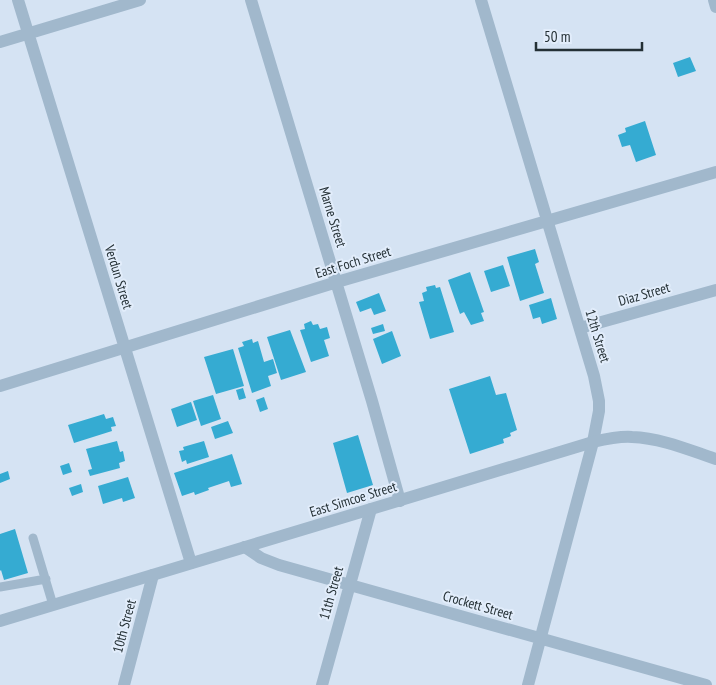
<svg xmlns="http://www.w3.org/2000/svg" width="716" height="685" font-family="'PT Sans Narrow',sans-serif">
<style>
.building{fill:#35abd2}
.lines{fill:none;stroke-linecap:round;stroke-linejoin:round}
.service{stroke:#a1b8cc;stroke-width:9}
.minor{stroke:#a1b8cc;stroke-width:12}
.tertiary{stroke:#a1b8cc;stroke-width:12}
.labels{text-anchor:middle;stroke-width:4;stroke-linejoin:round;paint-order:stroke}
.street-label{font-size:14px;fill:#243035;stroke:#e2edfb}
</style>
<rect width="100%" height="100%" fill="#d5e3f3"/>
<path class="building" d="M690 57 696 71 678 77 673 63Z
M645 121 656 155 636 162 630 145 622 147 618 135 626 132 625 128Z
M535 249 539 262 535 264 544 293 520 301 507 257Z
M503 265 510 286 491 292 484 271Z
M470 272 484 312 481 313 484 321 471 325 464 312 460 314 448 280Z
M435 285 436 288 440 287 454 332 430 339 419 302 424 301 422 293 427 291 426 287Z
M379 293 386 311 374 315 371 308 360 312 356 302Z
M551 298 557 319 542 324 540 317 533 319 529 305Z
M311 321 313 325 318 324 320 329 327 327 330 338 324 340 329 356 311 362 300 330 305 329 304 324Z
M383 324 385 331 373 334 371 328Z
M290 330 306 372 281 380 267 337Z
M392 331 401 356 382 364 373 339Z
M252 339 253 343 258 341 264 362 273 359 277 373 268 376 271 386 252 393 238 348 244 346 242 342Z
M233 349 244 386 216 394 204 357Z
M490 376 496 395 506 393 517 430 510 433 511 436 503 439 504 443 470 454 449 389Z
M243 388 246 398 239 400 236 390Z
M213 395 221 419 201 426 193 401Z
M264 397 268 409 260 412 256 400Z
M191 402 197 420 177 427 171 409Z
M104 414 106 419 113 417 116 426 111 427 112 431 74 443 68 425Z
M228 421 233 433 215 439 211 427Z
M358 435 373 485 347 493 333 443Z
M117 441 120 452 123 451 125 461 119 463 120 468 90 476 88 470 92 469 86 449Z
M204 441 209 457 187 464 186 460 182 462 179 451 184 450 183 447Z
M232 454 242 484 231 487 229 481 208 488 209 490 195 495 194 492 182 496 174 473Z
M69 463 72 472 63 475 60 466Z
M8 471 10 479 0 483V474Z
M128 477 135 498 123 502 122 498 103 504 98 486Z
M81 484 83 492 72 496 69 488Z
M15 529 28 573 4 580 1 570 0 571V534Z"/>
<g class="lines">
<path class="service" d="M33 538 53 605
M0 587 46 579"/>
<path class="minor" d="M18 0 191 563
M251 0 372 401 400 501
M481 0 594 376 599 401V411L593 442 528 685
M714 0 716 7
M0 42 140 0
M580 328 716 290
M0 386 337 282 716 172
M245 547 261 558 279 565 706 685
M124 685 153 575
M322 685 371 509"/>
<path class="tertiary" d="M0 621 593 442C606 439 619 436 632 437 661 438 689 450 716 459"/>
</g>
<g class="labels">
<g class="street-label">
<text transform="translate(333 217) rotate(73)" y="5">Marne Street</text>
<text transform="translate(353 262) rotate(-17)" y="5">East Foch Street</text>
<text transform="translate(119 277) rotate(73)" y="5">Verdun Street</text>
<text transform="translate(644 294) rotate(-16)" y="5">Diaz Street</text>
<text transform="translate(598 336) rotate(73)" y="5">12th Street</text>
<text transform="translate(353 499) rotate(-17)" y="5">East Simcoe Street</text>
<text transform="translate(331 593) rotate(-74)" y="5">11th Street</text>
<text transform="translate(478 605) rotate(16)" y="5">Crockett Street</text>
<text transform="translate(124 626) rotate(-75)" y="5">10th Street</text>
</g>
</g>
<path d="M536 42v8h106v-8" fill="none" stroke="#243035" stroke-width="2.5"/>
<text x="544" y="42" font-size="15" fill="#243035" stroke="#e2edfb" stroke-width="4" paint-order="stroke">50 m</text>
</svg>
